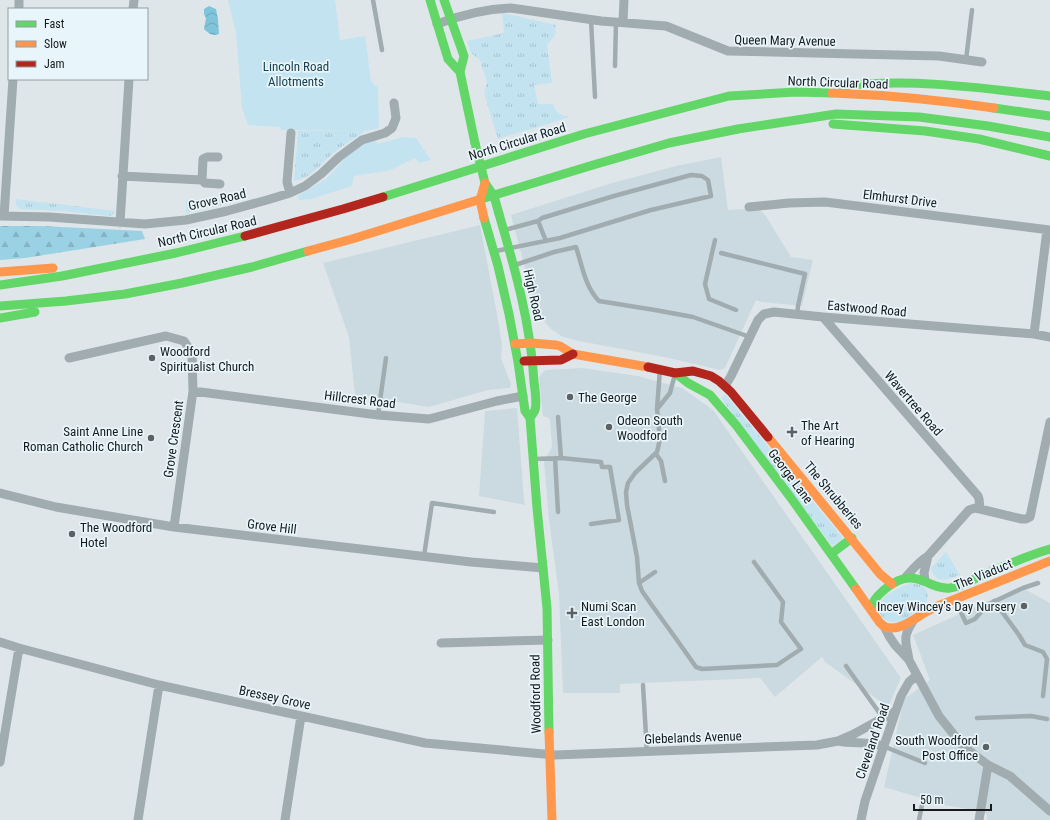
<svg xmlns="http://www.w3.org/2000/svg" width="1050" height="820" font-family="'Roboto Condensed',sans-serif">
<style>
.built{fill:#cbdae0}
.grass{fill:url(#grass-tufts)}
.forest{fill:url(#forest-firs)}
.garden{fill:#c4e3f0}
.water{fill:url(#water-waves)}
.lines{fill:none;stroke-linecap:round;stroke-linejoin:round}
.lane{stroke:#a0acb0;stroke-width:4.5}
.street{stroke:#a0acb0;stroke-width:9}
.fast{stroke:#63d668;stroke-width:9}
.slow{stroke:#ff974d;stroke-width:9}
.jam{stroke:#b3261e;stroke-width:9}
.fast-bridge{stroke:#63d668;stroke-width:9}
.slow-bridge{stroke:#ff974d;stroke-width:9}
.poi-dot{fill:#5c6264;stroke:#e8f5fa;stroke-width:1.5}
.labels{text-anchor:middle;stroke-width:3.5;stroke-linejoin:round;paint-order:stroke}
.street-label{font-size:13px;fill:#161b1d;stroke:#e8f5fa}
.park-label{font-size:13px;fill:#194352;stroke:#e8f5fa}
.poi-label{font-size:13px;fill:#161b1d;stroke:#e8f5fa;text-anchor:start}
</style>
<defs>
<pattern id="grass-tufts" width="24" height="20" patternUnits="userSpaceOnUse"><rect width="24" height="20" fill="#c4e3f0"/><path d="M3 7l-1-3M5 7V3M7 7l1-3M15 17l-1-3M17 17v-4M19 17l1-3" fill="none" stroke="#a8c2cd"/></pattern>
<pattern id="forest-firs" width="22" height="20" patternUnits="userSpaceOnUse"><rect width="22" height="20" fill="#9ad1e5"/><path d="M5 1l3.5 6h-7zM16 11l3.5 6h-7z" fill="#84b3c4"/></pattern>
<pattern id="water-waves" width="16" height="10" patternUnits="userSpaceOnUse"><rect width="16" height="10" fill="#80c4dc"/><path d="M0 5q4-4 8 0t8 0" fill="none" stroke="#6ea8bc"/></pattern>
</defs>
<rect width="100%" height="100%" fill="#dfe6e9"/>
<path class="built" d="M721 157 728 210 758 208 766 216 791 257 813 260 802 306 761 302 756 300 725 368 720 370 669 358 579 341 563 337 551 329 541 318 535 306 511 215 612 183 676 166Z
M480 225 497 314 502 345 501 358 511 384 510 388 488 390 429 407 355 395 349 337 323 263Z
M582 368 638 376 682 388 713 410 901 678 888 707 825 662 822 657 775 697 760 678 620 684V693H563L559 594 549 520 544 461 552 447 550 421 549 418 543 416 539 378 542 373 546 370Z
M517 408 524 500 525 505 479 496 485 411Z
M1021 587 1050 603V820H987V814L974 810 931 803 921 798 884 787 904 699 930 680 913 635 966 611Z"/>
<path class="grass" d="M502 13 556 25 555 35 547 45 552 83 534 85 538 104H553C556 113 561 116 570 117L498 139 484 93 487 82 480 60 471 53 467 41 504 33Z
M298 131H365C356 138 346 143 337 150 323 161 312 178 294 181Z
M227 198V200H230V203L186 213V200Z
M16 199 115 211 114 213 110 216 62 211 19 209 16 205Z
M725 394 842 537V540L832 546 721 398Z
M946 552 960 575C947 579 936 586 931 568Z
M910 583C917 584 922 584 926 590 933 601 920 609 913 614 910 616 906 620 902 621 896 623 886 622 882 617 879 613 879 606 881 602 884 594 902 587 910 583Z"/>
<path class="forest" d="M0 226H42L142 231 145 239 25 258 0 260Z"/>
<path class="garden" d="M228 0H335L340 40 365 36 371 81 378 88 379 128 365 131 281 130 280 127 248 125 242 108 236 33Z
M404 137 416 138 431 160 419 163 415 158 391 170 354 176 352 186 311 199 299 200 298 196 326 179 349 154 365 143 376 140 377 144Z"/>
<path class="water" d="M209 6 216 9 218 19 219 34C213 37 208 33 204 29L206 18 204 14V9Z"/>
<g class="lines">
<path class="lane" d="M373 0 382 50
M591 20 595 97
M966 60 972 10
M615 66 616 21
M538 221 546 241
M715 240 705 284 709 299 736 310
M496 251 560 238 651 210 711 196 708 180 702 176 691 175 614 196 542 218 538 221 505 230
M721 253 805 274 798 306 797 315
M515 265 554 252 576 247C582 265 585 287 599 301L655 310 693 317 750 337
M660 369 657 409 660 439 657 452 635 473 628 483 626 492 627 505 637 557 639 583 642 591 651 604 677 640 696 667 702 669 777 665 801 649 781 622 783 602 754 562
M657 409 670 393 675 374
M378 415 386 358
M558 417 561 458
M656 454 661 461 665 481
M555 458 558 512
M535 459 561 458 601 462 602 467H610L619 520 591 524
M424 556 432 503 494 512
M639 583 655 572
M955 600 966 623 975 619 987 605 1023 588 1038 583
M994 601 1019 635 1025 645 1043 652 1047 659 1043 696
M846 666 883 718
M643 685 647 752
M977 718 1031 716 1047 719
M883 746 925 763
M919 820 922 805"/>
<path class="street" d="M19 9V0
M133 9 134 0
M623 22 624 0
M437 24C461 15 485 9 511 8L601 21 666 26 728 51 939 56 982 62
M122 176 202 180 205 183 220 184
M202 180 203 159 207 157H218
M290 193 287 182 291 133
M749 207 789 203 825 202 1050 230
M0 216 49 217 145 224 186 220 227 211 267 200 290 193 305 186 321 174 339 157 362 140 385 133 392 128 396 118 394 103
M4 216 13 79
M120 223 129 79
M823 317 978 496 979 499 980 509
M1034 334 1047 230
M69 358 166 336 184 341 192 353 193 391 174 527
M725 386 731 376 758 320 764 314 774 312 823 317 1034 334 1050 337
M193 391 378 415 429 419 497 401 523 396
M0 493 56 507 174 527 471 562 543 568
M905 578C912 570 918 562 928 556L969 510 975 508 980 509 1022 519H1026L1030 517 1050 422
M925 581 924 573 928 556
M884 626 889 636 895 645 909 660 939 716 962 745 976 756 988 765 1010 776 1050 811
M0 642 19 648 159 685 425 743 555 755 817 745 838 741 852 735 896 711
M441 643 548 640
M909 660C906 641 902 638 913 621
M839 741C853 744 869 741 883 746
M0 762 19 648
M138 820 159 685
M285 820 301 716
M861 820 865 801 901 696 909 682 917 675
M979 820 988 765"/>
<path class="fast" d="M430 0 448 59 460 72
M444 0 464 56 460 72 475 143
M843 86C912 78 982 88 1050 96
M994 108 1050 116
M833 124 925 131 979 139 1050 156
M383 197 584 134 729 96 796 92 832 93
M478 200 593 165 669 143 738 129 836 114 919 117 988 126 1050 137
M499 214C515 269 531 325 534 382 535 389 537 404 535 410 534 413 531 416 530 418
M484 218 498 266 509 314 518 362 525 411 530 418 537 508 547 608 549 732
M0 285 62 276 176 253 245 236
M0 306 66 301 125 294 182 283 252 267 308 251
M0 318 35 312
M675 373 688 383 710 395 736 425 791 498 856 589
M831 554 852 538
M871 609C872 597 892 582 903 579 921 574 933 590 950 588 960 587 970 581 979 577 1002 567 1025 556 1050 549"/>
<path class="slow" d="M832 93C886 95 940 100 994 108
M308 251 352 239 478 200
M0 272 53 268
M515 344 531 343 556 345 560 346 573 354 648 367
M768 437 880 574 892 584
M856 589 880 623C882 624 883 626 885 627 900 632 915 618 926 612 930 610 934 608 938 606L1050 561
M549 732 552 820"/>
<path class="jam" d="M245 236 343 209 383 197
M524 361 561 360 573 354
M648 367 675 373 693 371 711 376 719 381 731 392 768 437"/>
<path class="fast-bridge" d="M475 143 485 183 494 196 499 214"/>
<path class="slow-bridge" d="M484 218 480 200 485 183"/>
</g>
<g class="poi-dot">
<circle cx="152" cy="358" r="4"/>
<circle cx="570" cy="397" r="4"/>
<circle cx="609" cy="427" r="4"/>
<path d="M790 426h4v4h4v4h-4v4h-4v-4h-4v-4h4z"/>
<circle cx="151" cy="438" r="4"/>
<circle cx="72" cy="534" r="4"/>
<circle cx="1024" cy="606" r="4"/>
<path d="M570 607h4v4h4v4h-4v4h-4v-4h-4v-4h4z"/>
<circle cx="986" cy="747" r="4"/>
</g>
<g class="labels">
<g class="street-label">
<text transform="translate(785 40) rotate(1)" y="5">Queen Mary Avenue</text>
<text transform="translate(838 82) rotate(2)" y="5">North Circular Road</text>
<text transform="translate(517 141) rotate(-17)" y="5">North Circular Road</text>
<text transform="translate(900 198) rotate(7)" y="5">Elmhurst Drive</text>
<text transform="translate(217 199) rotate(-13)" y="5">Grove Road</text>
<text transform="translate(207 231) rotate(-13)" y="5">North Circular Road</text>
<text transform="translate(534 295) rotate(77)" y="5">High Road</text>
<text transform="translate(867 308) rotate(5)" y="5">Eastwood Road</text>
<text transform="translate(360 399) rotate(7)" y="5">Hillcrest Road</text>
<text transform="translate(914 403) rotate(49)" y="5">Wavertree Road</text>
<text transform="translate(173 439) rotate(-82)" y="5">Grove Crescent</text>
<text transform="translate(791 476) rotate(53)" y="5">George Lane</text>
<text transform="translate(834 495) rotate(50)" y="5">The Shrubberies</text>
<text transform="translate(272 526) rotate(7)" y="5">Grove Hill</text>
<text transform="translate(983 574) rotate(-22)" y="5">The Viaduct</text>
<text transform="translate(535 694) rotate(-91)" y="5">Woodford Road</text>
<text transform="translate(275 697) rotate(12)" y="5">Bressey Grove</text>
<text transform="translate(693 737) rotate(-2)" y="5">Glebelands Avenue</text>
<text transform="translate(872 741) rotate(-71)" y="5">Cleveland Road</text>
</g>
<g class="park-label">
<text x="296" y="71">Lincoln Road<tspan x="296" dy="15">Allotments</tspan></text>
</g>
<g class="poi-label">
<text x="160" y="356">Woodford<tspan x="160" dy="15">Spiritualist Church</tspan></text>
<text x="578" y="402">The George</text>
<text x="617" y="425">Odeon South<tspan x="617" dy="15">Woodford</tspan></text>
<text x="801" y="430">The Art<tspan x="801" dy="15">of Hearing</tspan></text>
<text x="143" y="436" text-anchor="end">Saint Anne Line<tspan x="143" dy="15">Roman Catholic Church</tspan></text>
<text x="80" y="532">The Woodford<tspan x="80" dy="15">Hotel</tspan></text>
<text x="581" y="611">Numi Scan<tspan x="581" dy="15">East London</tspan></text>
<text x="1016" y="611" text-anchor="end">Incey Wincey's Day Nursery</text>
<text x="978" y="745" text-anchor="end">South Woodford<tspan x="978" dy="15">Post Office</tspan></text>
</g>
</g>
<rect x="8" y="8" width="140" height="72" fill="#e8f5fa" stroke="#949ea2"/>
<rect x="16" y="21" width="20" height="6" fill="#63d668" stroke="#949ea2"/>
<text x="44" y="28" font-size="12" fill="#161b1d">Fast</text>
<rect x="16" y="41" width="20" height="6" fill="#ff974d" stroke="#949ea2"/>
<text x="44" y="48" font-size="12" fill="#161b1d">Slow</text>
<rect x="16" y="61" width="20" height="6" fill="#b3261e" stroke="#949ea2"/>
<text x="44" y="68" font-size="12" fill="#161b1d">Jam</text>
<path d="M914 804v6h77v-6" fill="none" stroke="#161b1d" stroke-width="2"/>
<text x="920" y="804" font-size="12" fill="#161b1d" stroke="#e8f5fa" stroke-width="3" paint-order="stroke">50 m</text>
</svg>
